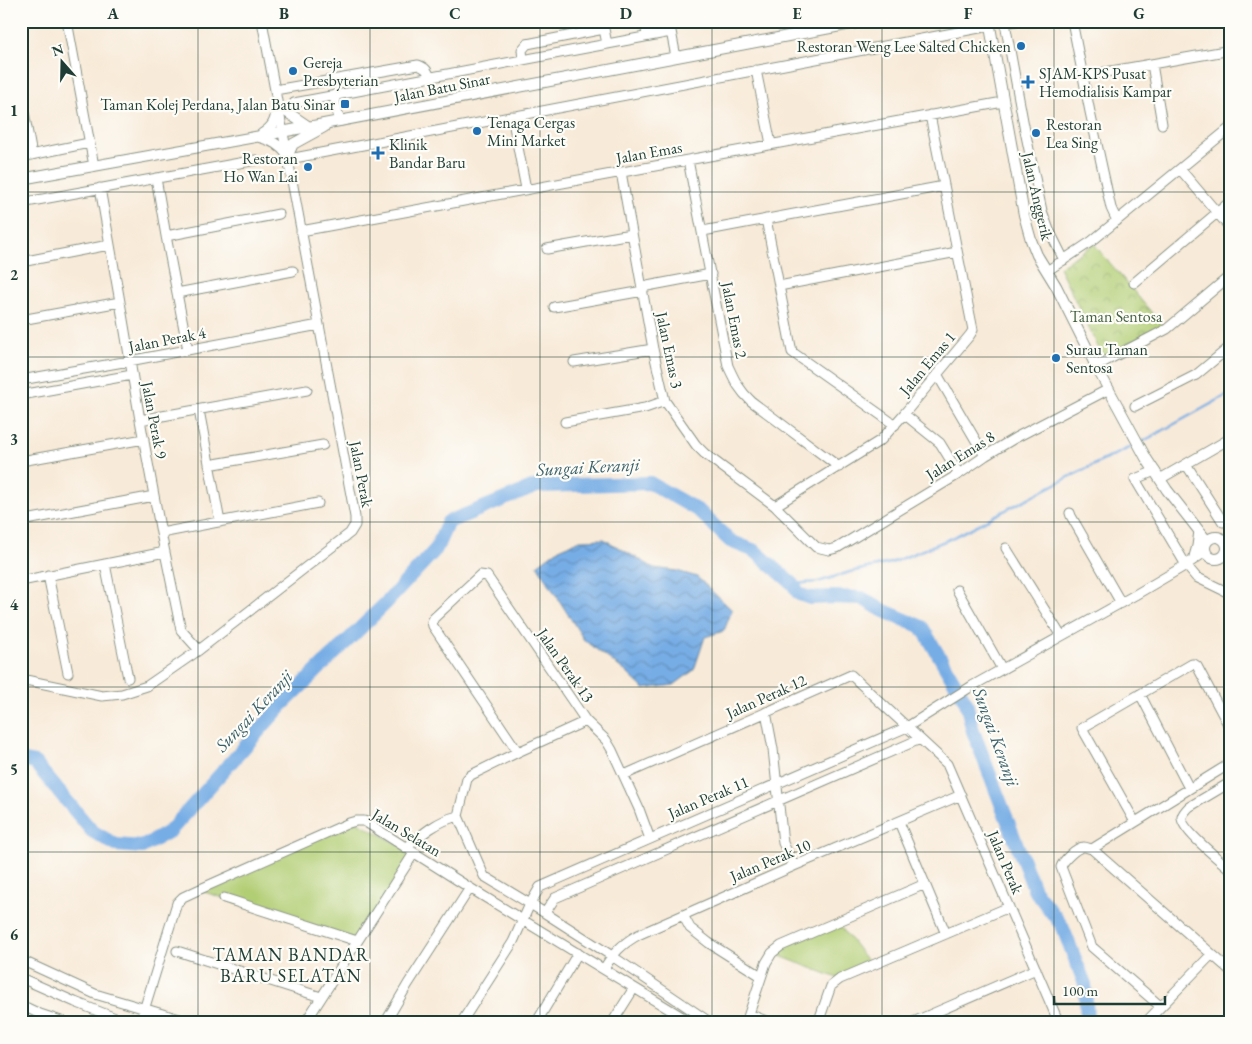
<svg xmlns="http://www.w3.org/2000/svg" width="1252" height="1044" font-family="'EB Garamond',serif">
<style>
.grass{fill:#b2ce75;stroke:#688654}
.park{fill:url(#park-crowns);stroke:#688654}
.water{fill:url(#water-waves);stroke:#4b758c}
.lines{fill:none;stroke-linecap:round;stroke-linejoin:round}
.stream{stroke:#77ade5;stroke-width:2.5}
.river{stroke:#77ade5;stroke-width:14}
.minor-casing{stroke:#8c9486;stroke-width:11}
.tertiary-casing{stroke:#8c9486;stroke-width:12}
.minor{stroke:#fff;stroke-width:9}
.tertiary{stroke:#fff;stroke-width:10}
.grid{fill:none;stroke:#1f3d34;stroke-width:1;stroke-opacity:0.55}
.poi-dot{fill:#1f6fb2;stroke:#fdfcf7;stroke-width:2}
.labels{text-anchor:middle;stroke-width:4.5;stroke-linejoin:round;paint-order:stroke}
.poi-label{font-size:16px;fill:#1f3d34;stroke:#fdfcf7;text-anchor:start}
.street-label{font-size:16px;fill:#1f3d34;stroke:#fdfcf7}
.park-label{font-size:16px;fill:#446144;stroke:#fdfcf7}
.water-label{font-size:18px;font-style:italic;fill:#395f69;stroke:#fdfcf7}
.neighbourhood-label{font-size:18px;letter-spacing:1px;fill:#1f3d34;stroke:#fdfcf7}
.neatline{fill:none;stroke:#1f3d34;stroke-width:2}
.grid-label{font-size:16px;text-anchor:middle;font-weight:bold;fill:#1f3d34}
</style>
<defs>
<pattern id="park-crowns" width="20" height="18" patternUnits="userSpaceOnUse" patternTransform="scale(1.25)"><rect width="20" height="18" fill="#b2ce75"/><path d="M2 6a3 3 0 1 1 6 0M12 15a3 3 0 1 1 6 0" fill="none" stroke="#90a861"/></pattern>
<pattern id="water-waves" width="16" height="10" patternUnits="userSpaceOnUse" patternTransform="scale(1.25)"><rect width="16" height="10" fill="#77ade5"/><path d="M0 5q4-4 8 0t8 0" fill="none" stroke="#618eba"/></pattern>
</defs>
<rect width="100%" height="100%" fill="#fdfcf7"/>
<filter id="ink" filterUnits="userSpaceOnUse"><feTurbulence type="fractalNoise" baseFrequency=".02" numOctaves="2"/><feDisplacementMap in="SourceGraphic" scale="10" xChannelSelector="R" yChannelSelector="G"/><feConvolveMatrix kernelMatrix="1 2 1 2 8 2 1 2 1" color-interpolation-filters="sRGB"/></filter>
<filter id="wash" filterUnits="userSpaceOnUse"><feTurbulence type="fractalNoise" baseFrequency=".0096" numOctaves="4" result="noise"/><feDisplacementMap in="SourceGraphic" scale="20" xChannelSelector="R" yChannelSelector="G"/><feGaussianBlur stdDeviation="1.12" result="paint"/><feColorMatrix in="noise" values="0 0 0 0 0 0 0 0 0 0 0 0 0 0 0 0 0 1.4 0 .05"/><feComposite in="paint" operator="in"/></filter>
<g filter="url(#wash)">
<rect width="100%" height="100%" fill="#f8ead8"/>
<path class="grass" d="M356 821 414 853 357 941 198 890Z
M837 922 871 966 840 979 772 953Z"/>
<path class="park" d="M1094 244 1162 325 1103 357 1059 267Z"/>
<path class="water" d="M604 539 654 568 677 571 697 577 732 610 724 631 705 637 694 670 674 685 644 689 625 671 584 640 537 565 557 550 580 540Z"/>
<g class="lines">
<path class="stream" d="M1140 443 1231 393
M793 584 818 582 850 572 891 563 952 538 1073 475 1135 445"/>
<path class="river" d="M21 760 35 763 92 831 116 845 142 847 170 831 281 706 387 602 436 549 448 522 537 486 650 483 699 511 730 541 755 551 793 584 799 594 810 598 832 597 862 598 882 610 922 627 966 702 973 731 1034 889 1062 926 1085 984 1087 1019 1090 1023"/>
</g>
</g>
<g filter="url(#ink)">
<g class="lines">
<defs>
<path id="minor" d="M67 21 94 166
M645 21 647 36
M669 21 676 57
M1016 21 1005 23 1024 126 1042 211 1049 230 1064 260
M1072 21 1090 112 1111 208 1117 221
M523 60 522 50 527 44 604 29 607 44
M1152 64 1162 124
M756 70 771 144
M1083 76 1231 50
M275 90 418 65C426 68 427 70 430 77
M334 95 338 115 341 121
M21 96 32 155
M294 103 671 32
M512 116 526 189
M21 157 89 143
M289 159 990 26
M688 160 728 366C735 381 739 390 751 401L839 467
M1180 169 1231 229
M621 172 653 349 665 401 696 445 705 454 775 506 816 547 829 550 837 548 959 474 985 456 1015 438 1109 389
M156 178 166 236 188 350
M100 188 120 302 140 420 161 533 181 630 199 650
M21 203 256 160
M766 219 792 352 895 425
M301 231 1003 102
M703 231 944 186
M166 236 279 214
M547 249 631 234
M21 262 109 245
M1047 271 1092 241 1231 127
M1134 283 1231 201
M779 286 957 252
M642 287 711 274
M177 293 293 271
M554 307 643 291
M21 320 120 302
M574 362 653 349
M1096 366 1167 329 1231 275
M937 374 985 456
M21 380 129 361 319 325
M21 395 132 375
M1135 406 1196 375 1231 346
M199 410 220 522
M904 414 940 443 959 474
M140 420 307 390
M565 422 645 408 665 401
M21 461 144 439
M1186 464 1223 522
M209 465 323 445
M1155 471 1135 479 1186 565 1196 577 1231 594
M1160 479 1231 438
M775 506 881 440 904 414 970 335 973 330 930 115
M1070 513 1071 516 1121 603
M21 521 154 496
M161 533 318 503
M1226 543 1231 540
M1006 548 1061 636
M1193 560 1197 546 1199 531
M105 564 128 678
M48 575 68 673
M21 581 165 552
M957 590 1002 669
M21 679 102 696 122 694 147 686 199 650 350 533 355 525V517L351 495 262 21
M1140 694 1189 788
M766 712 773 749 783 843 794 866
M586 721 518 752 471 775 467 779 458 816 484 876 545 913 612 956 711 1023
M518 752 433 626 432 622 434 618 480 575 487 576 586 721 606 740 612 750 639 809 650 839
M624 775 851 675 947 764 1059 1023
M1231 782 1189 807C1187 809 1183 813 1182 817 1180 829 1221 861 1231 870
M899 822 946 934
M1135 822 1082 728 1192 664H1194L1197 666 1231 730
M406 848C422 834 437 821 458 816
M1092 849 1231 763
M224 898 357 941
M545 913 555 898 920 739
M683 915 690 928 709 943 761 976
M177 951 321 997
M21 960 95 994 193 1023
M604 969C613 953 622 944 638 935L794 866 961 795
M21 978 75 1002 128 1023
M21 1005 40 1014 67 1023
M1160 1006 1092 947 1061 867C1063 861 1076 847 1084 847 1086 847 1091 849 1092 849L1231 971
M749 1014 771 1023
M140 1023 177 903 183 897 198 890 349 823 356 821H364L470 888 692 1023
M305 1023 414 853
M385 1023 408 984 470 888
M461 1023 513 942 530 904 540 887 907 727 972 686 1135 595 1186 565 1205 552
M536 1023 578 953
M612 1023 634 988
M746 1023 766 963 772 953 781 946 925 884
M818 1023 831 986 840 979 1009 907
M911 1023 1036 969
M1145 1023 1212 954"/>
<path id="tertiary" d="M989 21 1024 215 1031 240 1037 255 1056 286 1096 366 1146 458 1167 490 1207 541
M262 134C275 126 275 120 278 106L309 127
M259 137C272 140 280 145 288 155L293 144 324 127
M21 179 255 137 867 21
M1205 548a11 11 0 1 1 22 0a11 11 0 1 1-22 0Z"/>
</defs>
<use href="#minor" class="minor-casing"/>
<use href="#tertiary" class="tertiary-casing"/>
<use href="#minor" class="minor"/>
<use href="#tertiary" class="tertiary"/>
</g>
</g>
<path class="grid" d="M198 21V1023M370 21V1023M540 21V1023M712 21V1023M882 21V1023M1054 21V1023M21 192H1231M21 357H1231M21 522H1231M21 687H1231M21 852H1231"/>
<g class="poi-dot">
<circle cx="1021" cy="46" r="5"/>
<circle cx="293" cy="71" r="5"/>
<path d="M1025.5 74.5h5v5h5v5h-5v5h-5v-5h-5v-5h5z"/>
<rect x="340" y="99" width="10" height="10" rx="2.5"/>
<circle cx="477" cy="131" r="5"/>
<circle cx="1036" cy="133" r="5"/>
<path d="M375.5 145.5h5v5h5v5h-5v5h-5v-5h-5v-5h5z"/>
<circle cx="308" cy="167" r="5"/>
<circle cx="1056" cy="358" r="5"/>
</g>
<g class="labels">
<g class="poi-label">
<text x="1011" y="52" text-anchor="end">Restoran Weng Lee Salted Chicken</text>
<text x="303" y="68">Gereja<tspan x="303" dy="18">Presbyterian</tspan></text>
<text x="1039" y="79">SJAM-KPS Pusat<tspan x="1039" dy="18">Hemodialisis Kampar</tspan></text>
<text x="335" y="110" text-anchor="end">Taman Kolej Perdana, Jalan Batu Sinar</text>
<text x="487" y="128">Tenaga Cergas<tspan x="487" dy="18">Mini Market</tspan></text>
<text x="1046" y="130">Restoran<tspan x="1046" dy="18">Lea Sing</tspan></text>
<text x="389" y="150">Klinik<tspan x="389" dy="18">Bandar Baru</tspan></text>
<text x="298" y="164" text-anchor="end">Restoran<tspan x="298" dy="18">Ho Wan Lai</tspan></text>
<text x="1066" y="355">Surau Taman<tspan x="1066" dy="18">Sentosa</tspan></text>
</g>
<g class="street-label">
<text transform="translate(442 87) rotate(-11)" y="6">Jalan Batu Sinar</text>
<text transform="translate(649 152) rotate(-10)" y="6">Jalan Emas</text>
<text transform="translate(1038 196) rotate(77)" y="6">Jalan Anggerik</text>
<text transform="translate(735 320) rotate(79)" y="6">Jalan Emas 2</text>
<text transform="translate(167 339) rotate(-11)" y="6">Jalan Perak 4</text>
<text transform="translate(670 350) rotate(78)" y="6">Jalan Emas 3</text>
<text transform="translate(927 363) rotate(-50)" y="6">Jalan Emas 1</text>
<text transform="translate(155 420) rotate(79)" y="6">Jalan Perak 9</text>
<text transform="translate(960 455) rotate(-32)" y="6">Jalan Emas 8</text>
<text transform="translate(362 474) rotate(79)" y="6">Jalan Perak</text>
<text transform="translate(566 665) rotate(55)" y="6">Jalan Perak 13</text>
<text transform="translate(766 696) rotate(-24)" y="6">Jalan Perak 12</text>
<text transform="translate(708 797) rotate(-23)" y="6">Jalan Perak 11</text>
<text transform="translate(407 832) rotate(31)" y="6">Jalan Selatan</text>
<text transform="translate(770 860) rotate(-23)" y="6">Jalan Perak 10</text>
<text transform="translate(1006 862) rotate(67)" y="6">Jalan Perak</text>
</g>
<g class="park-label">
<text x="1116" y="322">Taman Sentosa</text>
</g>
<g class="water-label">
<text transform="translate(588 467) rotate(-3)" y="6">Sungai Keranji</text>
<text transform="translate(254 711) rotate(-47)" y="6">Sungai Keranji</text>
<text transform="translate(996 737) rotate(70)" y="6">Sungai Keranji</text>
</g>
<g class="neighbourhood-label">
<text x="291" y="961">TAMAN BANDAR<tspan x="291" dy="21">BARU SELATAN</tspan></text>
</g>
</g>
<rect width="1252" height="1044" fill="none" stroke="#fdfcf7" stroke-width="55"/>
<g transform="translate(62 62) rotate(340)" stroke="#fdfcf7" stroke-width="4" paint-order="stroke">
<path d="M0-4L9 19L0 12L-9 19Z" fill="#1f3d34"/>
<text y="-8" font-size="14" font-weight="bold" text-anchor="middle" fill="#1f3d34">N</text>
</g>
<path d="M1054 996v8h111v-8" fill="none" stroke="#1f3d34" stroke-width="2.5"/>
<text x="1062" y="996" font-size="15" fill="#1f3d34" stroke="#fdfcf7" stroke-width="4" paint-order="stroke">100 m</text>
<rect x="28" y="28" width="1196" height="988" class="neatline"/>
<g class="grid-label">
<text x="113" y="19">A</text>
<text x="284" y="19">B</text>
<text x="455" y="19">C</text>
<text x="626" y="19">D</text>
<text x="797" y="19">E</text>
<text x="968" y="19">F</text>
<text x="1139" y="19">G</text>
<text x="14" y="116">1</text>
<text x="14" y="280">2</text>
<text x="14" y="445">3</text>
<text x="14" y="610">4</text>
<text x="14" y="775">5</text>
<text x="14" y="940">6</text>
</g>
</svg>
